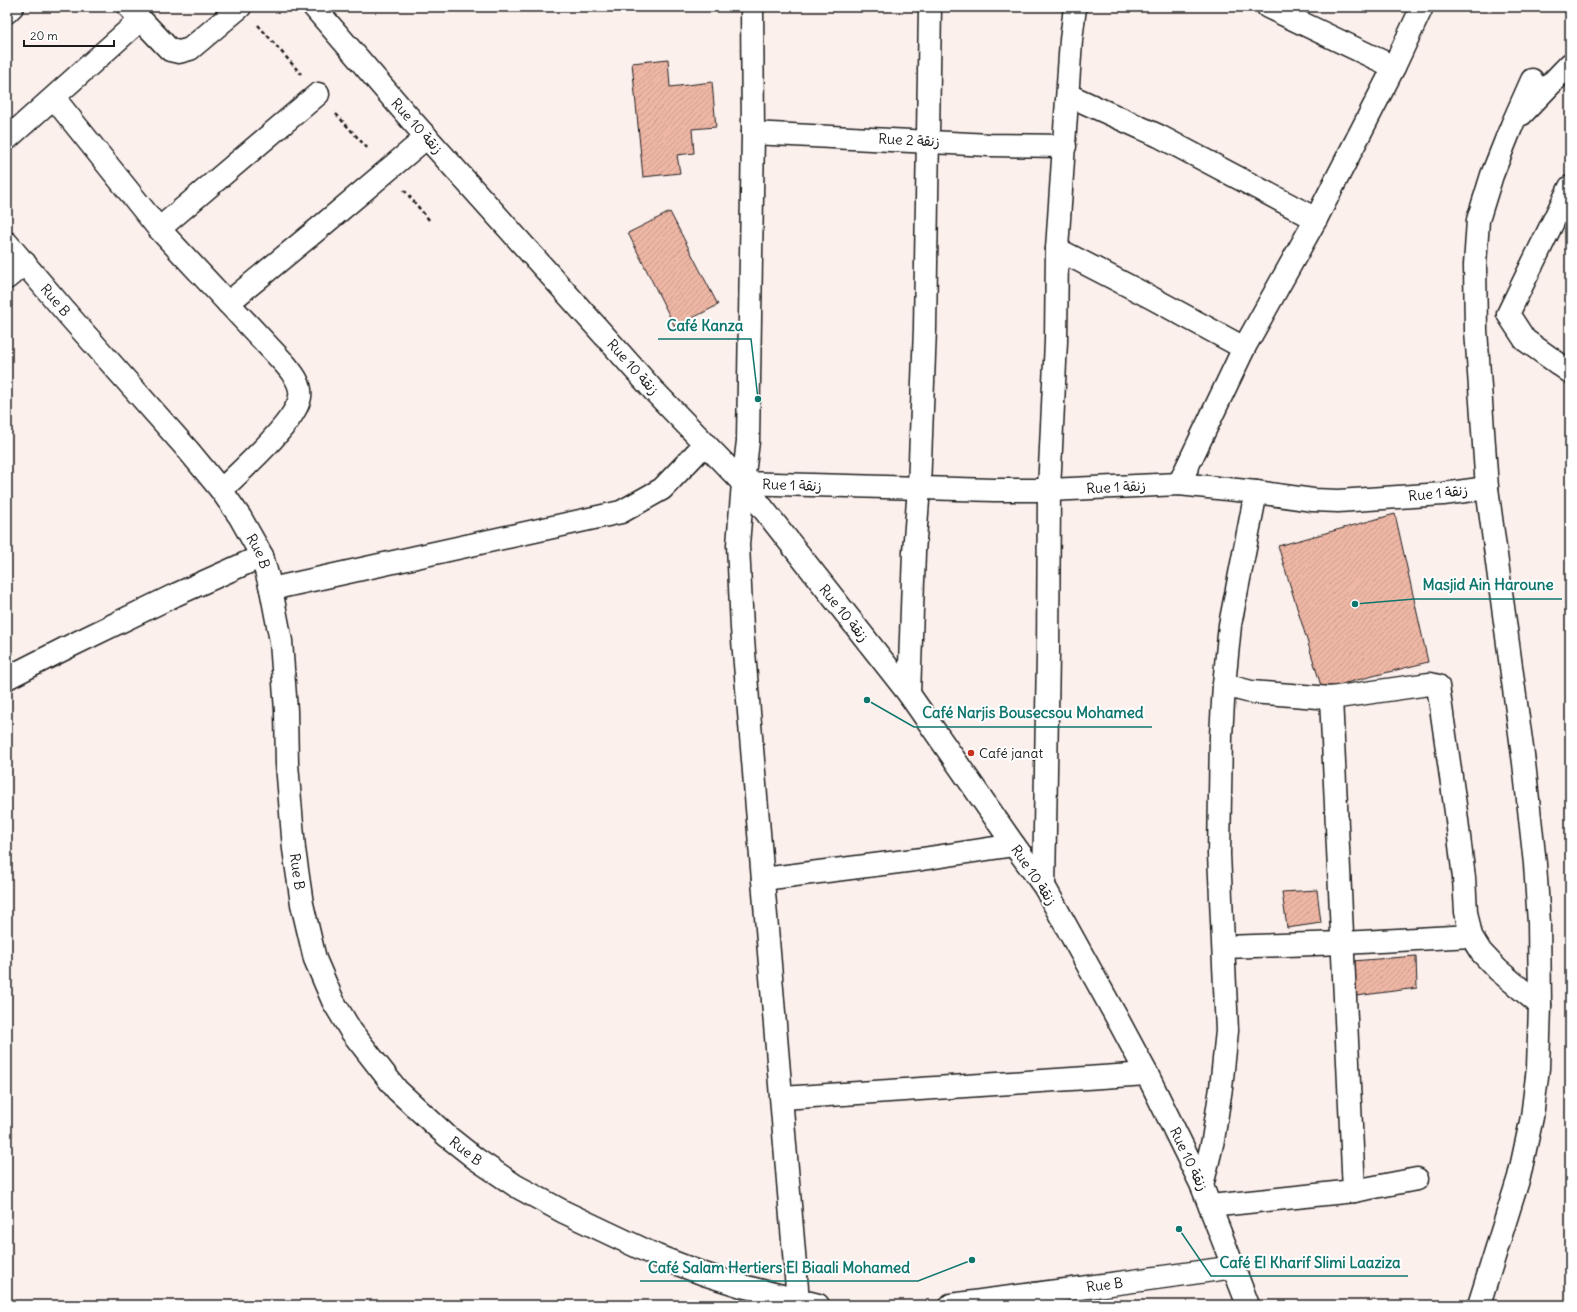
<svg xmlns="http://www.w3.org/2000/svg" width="1577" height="1312" font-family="Delius,'Playpen Sans Arabic',sans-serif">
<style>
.building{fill:url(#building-hatch);stroke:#1c1c1c}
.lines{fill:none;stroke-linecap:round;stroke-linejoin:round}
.minor-casing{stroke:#1c1c1c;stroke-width:25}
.path{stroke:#1c1c1c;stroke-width:2.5;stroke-dasharray:4 3;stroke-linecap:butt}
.minor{stroke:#fff;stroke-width:22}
.poi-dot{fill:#c8321e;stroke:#fff;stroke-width:1.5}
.labels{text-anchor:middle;stroke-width:4;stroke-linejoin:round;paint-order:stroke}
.street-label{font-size:14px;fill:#1c1c1c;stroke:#fff}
.poi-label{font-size:14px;fill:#1c1c1c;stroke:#fff;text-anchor:start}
.leader{fill:none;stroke:#0f766e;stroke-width:1.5}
.callout-dot{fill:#0f766e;stroke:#fff;stroke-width:1.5}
.callout-label{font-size:15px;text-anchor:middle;font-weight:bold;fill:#0f766e;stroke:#fff;stroke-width:4;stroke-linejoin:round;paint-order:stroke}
</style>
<defs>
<pattern id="building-hatch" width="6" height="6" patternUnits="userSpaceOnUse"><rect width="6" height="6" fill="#eeb6a5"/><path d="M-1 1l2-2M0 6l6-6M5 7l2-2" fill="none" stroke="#cc9c8d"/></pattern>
</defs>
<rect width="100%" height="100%" fill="#fcf0ed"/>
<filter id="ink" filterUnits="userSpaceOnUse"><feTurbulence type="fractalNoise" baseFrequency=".025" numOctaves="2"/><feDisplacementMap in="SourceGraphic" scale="8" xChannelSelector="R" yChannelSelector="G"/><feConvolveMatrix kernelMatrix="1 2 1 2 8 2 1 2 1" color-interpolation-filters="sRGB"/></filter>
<g filter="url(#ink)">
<path class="building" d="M668 59 670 87 712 82 716 127 692 129 694 153 677 155 680 173 643 177 632 63Z
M670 212 718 305 675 327 628 233Z
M1395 514 1428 662 1322 689 1278 546Z
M1317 890 1321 923 1287 928 1282 892Z
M1416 956 1417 988 1356 996 1352 961Z"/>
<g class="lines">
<defs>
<g id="minor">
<path d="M129 7 170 50 179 52 190 49 240 7"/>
<path d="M314 7 413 122 654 391 743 483 909 694 1014 845 1044 886 1117 1018 1147 1074 1202 1186 1248 1305"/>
<path d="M752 7 753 133 748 441 743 483 738 545 742 628 798 1301"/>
<path d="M1268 7 1394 67"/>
<path d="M7 12 12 7"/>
<path d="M1068 95 1159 136 1316 219"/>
<path d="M54 98 159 229 285 364C292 373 302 383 300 397 296 422 241 471 221 490"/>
<path d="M1522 114 1570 64"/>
<path d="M753 133 990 145 1065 146"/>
<path d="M7 139 140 20"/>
<path d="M1570 187 1508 314 1525 340 1570 372"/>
<path d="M159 229 318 94"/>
<path id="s1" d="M7 243 70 317 188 450 221 490 240 517 262 556 271 589 281 641 286 711 287 764 294 849 302 904 315 959 333 1001 351 1031 397 1090 447 1136 476 1159 516 1186 564 1212 657 1256 704 1274 742 1286 818 1305"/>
<path d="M1057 249 1152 298 1244 348"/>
<path d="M7 278 25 263"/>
<path d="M228 303 324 224 427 137"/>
<path d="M743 483 994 490H1049L1179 484 1256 492 1313 500 1338 501 1443 494 1487 488"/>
<path d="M1179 484 1244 348 1316 219 1394 67 1422 7"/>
<path d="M271 589 621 512 662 489 705 444"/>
<path d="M7 678 66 648 175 595 262 556"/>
<path d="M1224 685 1251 692 1331 698 1422 685 1430 684 1438 686 1456 812 1464 878 1466 912 1471 936 1481 952 1498 970 1540 1005"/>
<path d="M909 694 914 552 919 488 925 328 930 7"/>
<path d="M1331 698 1354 1191"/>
<path d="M763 879 922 859 1014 845"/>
<path d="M1044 886 1048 654 1049 490 1056 341 1057 249 1071 40 1075 7"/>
<path d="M1224 947 1343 943 1471 936"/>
<path d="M782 1098 1147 1074"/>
<path d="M1202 1186 1213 1140 1221 1088 1227 1031 1219 854 1221 736 1224 685 1230 625 1256 492"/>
<path d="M1210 1206 1354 1191 1417 1179"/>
<path id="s2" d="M951 1305C1045 1292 1140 1281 1234 1267"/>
<path d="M1479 1305 1519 1177 1532 1117 1538 1068 1540 1005 1539 923 1535 864 1524 763 1487 488 1476 330 1475 265 1478 220 1492 175 1512 125 1532 80"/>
</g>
</defs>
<use href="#minor" class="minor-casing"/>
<path class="path" d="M258 25 301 74
M336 114 369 150
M404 190 430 221"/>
<use href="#minor" class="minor"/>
</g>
</g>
<circle class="poi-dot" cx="971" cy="753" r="4"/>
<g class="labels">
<g class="street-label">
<text transform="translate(417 126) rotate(48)" y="5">Rue 10 زنقة</text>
<text transform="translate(909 140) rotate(3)" y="5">Rue 2 زنقة</text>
<text dy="5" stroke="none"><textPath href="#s1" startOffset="75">Rue B</textPath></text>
<text transform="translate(633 367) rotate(48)" y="5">Rue 10 زنقة</text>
<text transform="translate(792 485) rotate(2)" y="5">Rue 1 زنقة</text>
<text transform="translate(1116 487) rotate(-3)" y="5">Rue 1 زنقة</text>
<text transform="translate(1438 493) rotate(-6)" y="5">Rue 1 زنقة</text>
<text dy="5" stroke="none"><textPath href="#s1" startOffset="399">Rue B</textPath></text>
<text transform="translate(844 613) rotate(51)" y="5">Rue 10 زنقة</text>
<text dy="5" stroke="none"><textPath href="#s1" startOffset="723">Rue B</textPath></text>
<text transform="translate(1034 875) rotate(56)" y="5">Rue 10 زنقة</text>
<text dy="5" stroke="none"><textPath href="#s1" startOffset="1060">Rue B</textPath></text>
<text transform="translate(1189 1159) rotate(64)" y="5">Rue 10 زنقة</text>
<text dy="5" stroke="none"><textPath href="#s2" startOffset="155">Rue B</textPath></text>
</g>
<g class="poi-label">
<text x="979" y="758">Café janat</text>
</g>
</g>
<path class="leader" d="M758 399L751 339H658M1355 604L1414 599H1562M867 700L914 727H1152M1179 1229L1211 1276H1408M972 1260L918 1281H640"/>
<g class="callout-dot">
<circle cx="758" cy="399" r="4"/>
<circle cx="1355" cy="604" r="4"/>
<circle cx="867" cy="700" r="4"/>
<circle cx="1179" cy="1229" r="4"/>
<circle cx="972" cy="1260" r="4"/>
</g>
<g class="callout-label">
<text x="705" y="331">Café Kanza</text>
<text x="1488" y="590">Masjid Ain Haroune</text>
<text x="1033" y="718">Café Narjis Bousecsou Mohamed</text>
<text x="1310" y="1268">Café El Kharif Slimi Laaziza</text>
<text x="779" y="1273">Café Salam Hertiers El Biaali Mohamed</text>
</g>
<rect width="1577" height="1312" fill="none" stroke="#fff" stroke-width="24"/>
<rect x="12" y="12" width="1553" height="1288" fill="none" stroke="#1c1c1c" stroke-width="1.5" filter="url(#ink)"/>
<path d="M24 40v6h90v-6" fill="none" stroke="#1c1c1c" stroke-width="2"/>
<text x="30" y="40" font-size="12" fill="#1c1c1c" stroke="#ffffff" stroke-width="3" paint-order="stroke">20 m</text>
</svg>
